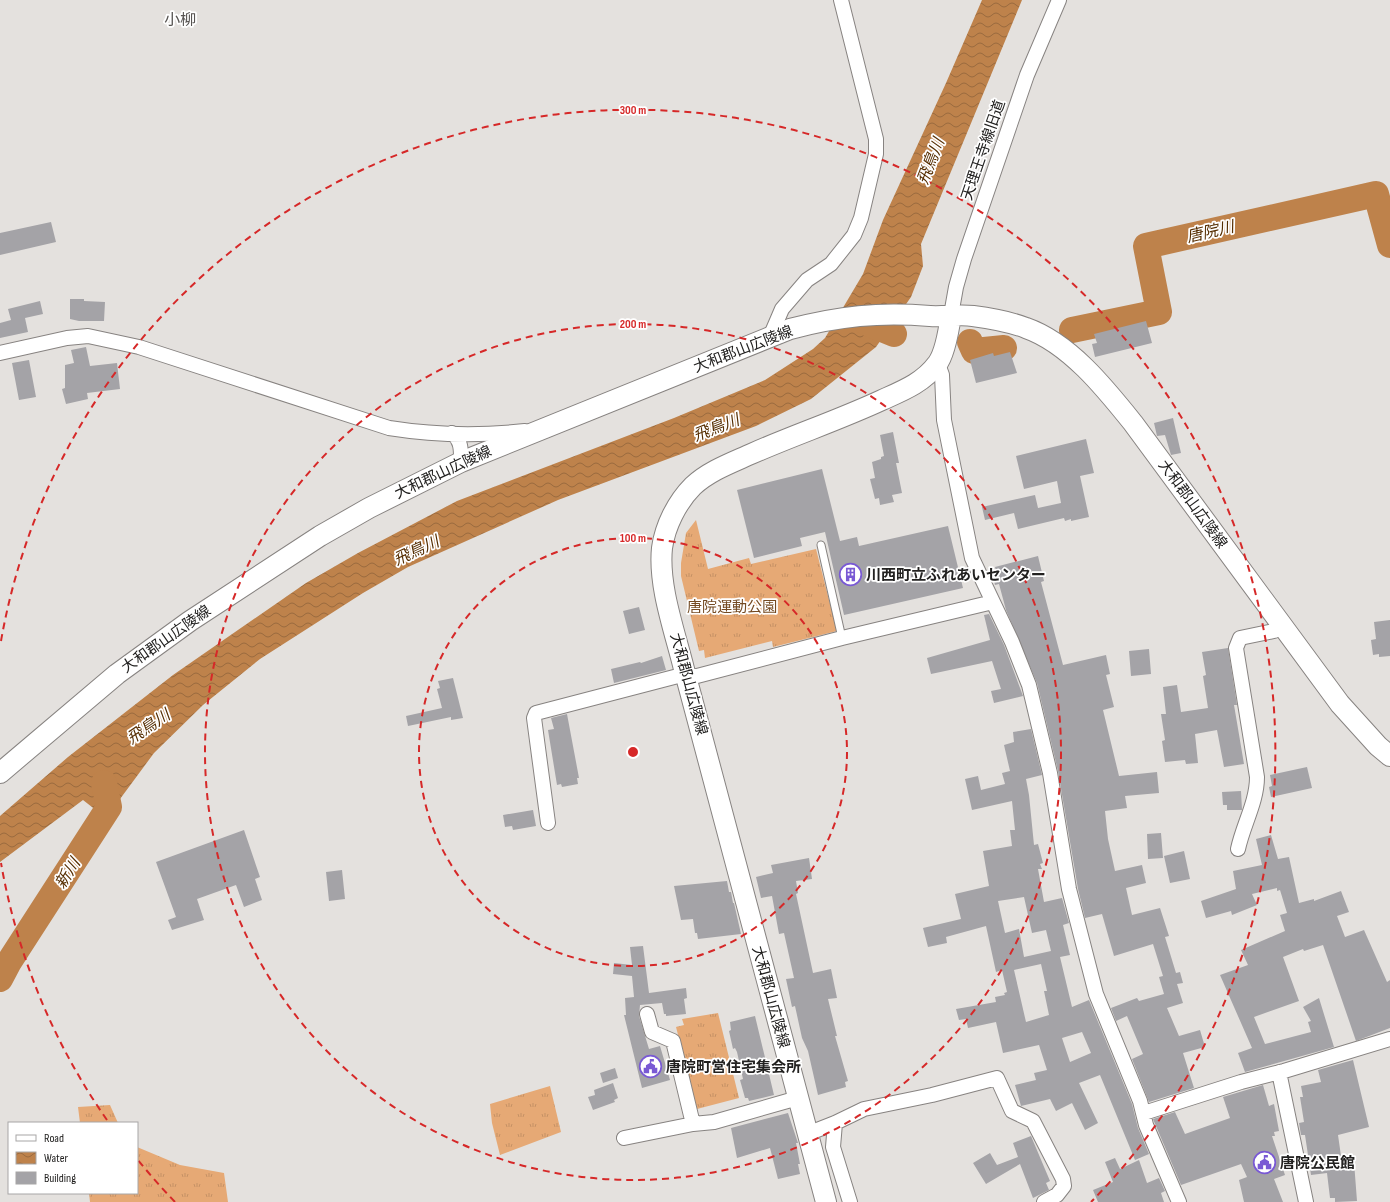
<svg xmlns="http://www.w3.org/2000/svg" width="1390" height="1202" font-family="'Sofia Sans Condensed','Noto Sans JP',sans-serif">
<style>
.grass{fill:url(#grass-tufts)}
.water{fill:url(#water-waves)}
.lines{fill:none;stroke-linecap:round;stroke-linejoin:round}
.river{stroke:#be824b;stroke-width:26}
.building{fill:#a4a3a7;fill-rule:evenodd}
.lane-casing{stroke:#878381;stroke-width:9}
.street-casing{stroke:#878381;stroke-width:16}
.secondary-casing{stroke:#878381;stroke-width:22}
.lane{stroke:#fff;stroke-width:7}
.street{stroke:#fff;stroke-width:14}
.secondary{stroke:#fff;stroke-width:20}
.ring{fill:none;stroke:#d62828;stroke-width:2;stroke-dasharray:7 5}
.labels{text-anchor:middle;stroke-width:3.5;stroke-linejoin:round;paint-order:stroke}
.street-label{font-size:15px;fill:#222120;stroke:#fff}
.poi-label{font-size:15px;font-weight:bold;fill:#222120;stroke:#fff;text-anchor:start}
.park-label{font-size:15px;fill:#744a22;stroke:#fff}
.neighbourhood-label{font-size:16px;fill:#575452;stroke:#fff}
.water-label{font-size:16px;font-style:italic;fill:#552d00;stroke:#fff}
.centre{fill:#d62828;stroke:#fff;stroke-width:2}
.ring-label{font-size:12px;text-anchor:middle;font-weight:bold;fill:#d62828;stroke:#fff;stroke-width:3.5;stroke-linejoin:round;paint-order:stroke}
</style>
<defs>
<pattern id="grass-tufts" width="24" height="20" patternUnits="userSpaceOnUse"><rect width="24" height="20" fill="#e6a975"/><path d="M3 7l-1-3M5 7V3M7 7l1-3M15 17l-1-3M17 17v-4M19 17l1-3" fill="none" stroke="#c59165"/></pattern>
<pattern id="water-waves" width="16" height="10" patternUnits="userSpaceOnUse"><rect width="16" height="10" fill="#be824b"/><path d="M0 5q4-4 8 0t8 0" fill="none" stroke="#9a6a3e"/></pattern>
</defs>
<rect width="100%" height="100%" fill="#e4e1de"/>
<path class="grass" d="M696 520 708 569 749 558 751 564 816 549 837 631 773 647 772 641 705 658 704 650 699 651 681 576V563L686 533Z
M718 1013 739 1098 697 1109 676 1027 684 1025 682 1019Z
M550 1086 561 1132 500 1155 492 1123 490 1104Z
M110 1105 118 1123H80L78 1107Z
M137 1147 180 1165 224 1173 228 1202H90L89 1193H137Z"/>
<path class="water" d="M982 0H1022L921 244 923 266 911 297 876 347 811 399 756 426 558 500 408 567 363 593 260 659 203 705 154 753 106 818 83 800 0 862V816L68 757 173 675 306 583 358 553 457 501 674 418 765 380 813 349 825 338 863 274 883 220 946 83Z"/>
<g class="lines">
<path class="river" d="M867 323 894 334
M1072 330 1159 312 1146 246 1376 194 1390 245
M970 342 974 351 1004 348
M0 979 9 962 109 807 104 783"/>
</g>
<path class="building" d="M51 222 56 242 0 255V233Z
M70 299H84V301L105 302 104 321H79L70 319Z
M40 301 43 314 25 318 28 332 0 338V323L11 320 8 309Z
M1146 321 1152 343 1095 357 1092 344 1097 343 1094 334Z
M86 347 90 366 117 363 120 389 87 393 88 399 66 404 62 389 65 388V365L74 363 71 350Z
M1010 352 1017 373 976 383 970 360 993 353 994 356Z
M29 360 36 397 19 400 12 363Z
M1173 418 1181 453 1171 455 1165 435 1157 436 1154 423Z
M893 432 899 463H896L902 493 892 495 894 502 880 505 879 498 875 499 870 479 875 478 872 462 881 459V457L884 456 880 435Z
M1086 439 1094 473 1080 476 1089 517 1071 521V519L1065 521 1064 518 1018 529 1014 513 985 520 982 507 1035 495 1038 508 1061 503 1057 481 1024 489 1016 456Z
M822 469 840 541 857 537 859 546 948 526 963 588 844 615 825 532 800 538 802 546 754 558 737 490Z
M1038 556 1044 581 1041 582 1063 665 1106 655 1110 674 1106 675 1114 707 1103 710 1119 776 1157 772 1159 793 1125 796 1127 808 1105 811 1108 839 1115 871 1142 865 1146 883 1126 888 1132 915 1160 908 1169 936 1165 937 1176 973 1180 972 1183 983 1177 984 1183 1003 1167 1008 1179 1036 1200 1030 1205 1047 1183 1053 1194 1088 1149 1102 1132 1059 1143 1054 1127 1016 1116 1021 1111 1008 1137 998 1139 1001 1164 994 1159 977 1163 976 1153 944 1114 956 1102 914 1085 918 1078 889 1058 771 1037 683 1006 610 999 584 995 585 992 572 996 571 995 567Z
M639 607 645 630 629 634 623 611Z
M989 614 1004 645 1023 696 994 703 991 691 1001 689 992 661 931 674 927 658 990 640 984 615Z
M1390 620V656L1379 657V654L1373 655 1371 640 1376 639 1374 622Z
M1228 648 1237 705H1234L1244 764 1224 767 1217 730 1195 734 1198 763 1186 764 1185 760 1165 762 1162 741 1165 740 1161 714H1166L1163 687 1177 685 1181 712 1208 708 1203 676 1206 675 1202 652Z
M1149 649 1151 674 1131 676 1129 651Z
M662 656 666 670 614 683 611 669 640 662 641 663Z
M453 678 463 718 451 720V717L408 726 406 716 442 708 437 689 440 688 438 681Z
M567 714 579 778H577L578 784 562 787 561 784 557 785 548 730 554 729 551 718Z
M1031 729 1042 775 1026 779 1029 795 1034 845 1038 844 1043 863 1040 864 1042 869H1038L1044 902 1062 898 1069 923 1063 925 1070 955 1060 957 1072 1007 1089 1000 1132 1104 1138 1128 1149 1154 1135 1160 1100 1075 1079 1083 1098 1123 1085 1130 1072 1103 1056 1111 1050 1099 1021 1106 1015 1085 1036 1080 1034 1073 1047 1070 1039 1045 1003 1053 996 1022 968 1028 966 1019 959 1020 956 1009 996 1002 995 997 1005 995 1004 993 1007 992 1002 970 996 972 986 926 946 937 947 943 928 947 923 928 961 919 955 894 989 886 983 851 1012 846 1010 830H1015L1012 801 972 810 965 779 978 776 981 790 1005 784 1002 773 1010 771 1004 745 1014 742 1013 732ZM1024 897 1032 933 1046 930 1051 951 1024 957 1019 929 1005 933 998 901ZM1041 964 1047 991H1044L1049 1015 1026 1022 1014 970ZM1082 1032 1091 1053 1070 1062 1062 1038Z
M1307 767 1312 788 1271 797 1269 787 1272 786 1270 775Z
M1241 791 1242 810H1227V805H1223L1222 792Z
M533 810 536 826 513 830 512 826 505 827 503 815Z
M244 830 260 877 255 879 262 900 244 907 236 885 197 899 204 920 172 930 168 920 176 917 156 862Z
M1161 833 1163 858 1148 859 1147 834Z
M1271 835 1278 859 1289 857 1299 903 1314 899V901L1341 891 1349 912 1337 916 1345 937 1364 930 1387 982 1390 980V1028L1356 1041 1323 945 1304 951 1303 949 1283 957 1299 1001 1254 1017 1265 1044 1311 1032 1308 1022 1311 1021 1303 1007 1319 998 1334 1047 1245 1072 1238 1053 1252 1048 1220 975 1248 965 1241 950 1285 931 1280 915 1287 913 1280 890 1277 891V888L1252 894 1257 905 1232 915 1231 911 1206 918 1201 901 1236 889 1233 871 1262 865 1256 839Z
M1184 851 1190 879 1170 883 1164 856Z
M809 858 812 879 796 881 798 893 796 894 813 973 831 969 837 998 828 999 837 1036H835L848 1081 845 1082 846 1087 818 1095 808 1051 802 1038 795 1006 792 1007 786 979 794 978 784 933 779 934 772 896 761 898 756 877 773 873 771 865Z
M342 870 345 899 329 901 326 872Z
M727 881 729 892H731L733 903H734L741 934 698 939 697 933H695L693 919 681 920 674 886Z
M643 946 649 993 686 988 687 998 684 999 686 1014 666 1016V1014H664L662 1003 640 1005 639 1016 649 1049 660 1046 670 1080 642 1088 624 1015H626L625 998 634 997 632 976 613 974 614 963 632 965 630 947Z
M755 1016 774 1095 749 1101 748 1098H745L740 1080 743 1079 737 1052 735 1048 733 1049 729 1031 731 1030 730 1022Z
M1353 1060 1369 1127 1338 1135 1342 1163 1354 1162 1357 1201 1335 1202V1198H1330L1327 1173 1311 1175 1305 1135H1301L1299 1123 1304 1122 1300 1097H1303L1301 1086 1321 1082 1318 1070Z
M615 1068 618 1078 603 1083 600 1073Z
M613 1083 618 1098 614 1100 615 1102 593 1110 588 1097 595 1095 594 1090Z
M1263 1085 1269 1106 1274 1104 1279 1131 1274 1132 1275 1136H1272L1285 1175 1274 1179 1283 1202H1244L1239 1180 1247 1177 1241 1164 1181 1185 1153 1119 1175 1112 1185 1134 1230 1118 1223 1097Z
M788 1113 798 1143H796L800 1164H798L800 1174 778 1179 770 1148 737 1158 731 1128Z
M1031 1136 1050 1181 1046 1183 1049 1190 1033 1198 1020 1164 986 1184 973 1163 990 1153 997 1165 1018 1157 1013 1143Z
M1115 1158 1120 1169 1139 1160 1147 1183 1159 1178 1165 1191 1161 1193 1164 1202H1098L1093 1190 1113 1182 1105 1162Z"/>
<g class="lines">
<defs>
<path id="lane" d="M821 545 842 638"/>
<path id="street" d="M951 315 956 287 964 259 1027 75 1059 0
M770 337 782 309 807 280 831 264 854 235 861 218 876 154V139L841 0
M0 353 67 338 88 336 139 347 389 428C433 435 481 436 525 431
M938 364 942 375 944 420 972 558 1012 642 1029 685 1050 773 1069 889 1096 994 1140 1101 1146 1125 1179 1202
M452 433C462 441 461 451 461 462
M548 823 534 718 536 713 678 676H697L842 638 993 602
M1238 849C1243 825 1257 802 1257 777L1236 648 1240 638 1274 631 1283 627
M647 1014 652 1032 673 1041 693 1124
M1279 1072 1306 1202
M1144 1113 1241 1082 1284 1071 1390 1039
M835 1123 833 1147 850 1202
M807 1134 835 1123 864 1109 932 1095 997 1078 1012 1111 1033 1121 1063 1179 1064 1186 1057 1195 1044 1202
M624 1138 693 1124 714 1122 798 1098"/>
<path id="secondary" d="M0 773 117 674 190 621 320 536 369 508 461 462 790 329C840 316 878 312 930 316 944 317 959 314 973 316 988 318 1011 322 1026 328 1069 343 1105 388 1133 423L1340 704 1378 746 1390 756
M826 1202 684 669C675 632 658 586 662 548 665 526 677 502 693 486 709 471 731 463 751 454 794 435 839 420 882 400 902 391 923 383 937 364 945 354 949 329 951 315"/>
</defs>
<use href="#lane" class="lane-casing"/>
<use href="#street" class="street-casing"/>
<use href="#secondary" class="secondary-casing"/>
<use href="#lane" class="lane"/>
<use href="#street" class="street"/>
<use href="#secondary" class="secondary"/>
</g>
<g class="ring">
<circle cx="633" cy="752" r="214"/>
<circle cx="633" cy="752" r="428"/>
<path d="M175 1202A642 642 0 0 1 138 1160M107 1120A642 642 0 0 1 1 863M1 641A642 642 0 1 1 1091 1202"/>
</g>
<defs>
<symbol id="building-ring" viewBox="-11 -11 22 22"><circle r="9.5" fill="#fff" stroke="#7959d4" stroke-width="1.5"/><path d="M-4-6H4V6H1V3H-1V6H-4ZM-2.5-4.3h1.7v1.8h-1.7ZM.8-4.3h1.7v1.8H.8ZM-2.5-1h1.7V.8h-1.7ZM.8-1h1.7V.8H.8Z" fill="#7959d4"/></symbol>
<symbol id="civic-ring" viewBox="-11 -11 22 22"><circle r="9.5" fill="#fff" stroke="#7959d4" stroke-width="1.5"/><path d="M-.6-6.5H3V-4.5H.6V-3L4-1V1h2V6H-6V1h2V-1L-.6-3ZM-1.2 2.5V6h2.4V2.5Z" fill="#7959d4"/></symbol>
</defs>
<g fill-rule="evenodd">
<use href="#building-ring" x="838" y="562" width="25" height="25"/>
<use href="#civic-ring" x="638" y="1054" width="25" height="25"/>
<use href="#civic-ring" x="1252" y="1150" width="25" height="25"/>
</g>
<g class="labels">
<g class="street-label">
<text transform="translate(983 150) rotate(-71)" y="5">天理王寺線旧道</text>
<text transform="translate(743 349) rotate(-21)" y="5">大和郡山広陵線</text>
<text transform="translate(443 472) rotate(-25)" y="5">大和郡山広陵線</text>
<text transform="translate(1193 504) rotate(54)" y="5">大和郡山広陵線</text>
<text transform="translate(166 639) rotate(-35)" y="5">大和郡山広陵線</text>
<text transform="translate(689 684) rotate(75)" y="5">大和郡山広陵線</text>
<text transform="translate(771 997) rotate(75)" y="5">大和郡山広陵線</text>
</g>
<g class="poi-label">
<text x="866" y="580">川西町立ふれあいセンター</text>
<text x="666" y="1072">唐院町営住宅集会所</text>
<text x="1280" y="1168">唐院公民館</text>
</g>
<g class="park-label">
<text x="732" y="612">唐院運動公園</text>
</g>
<g class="neighbourhood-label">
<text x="180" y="25">小柳</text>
</g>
<g class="water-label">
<text transform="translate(930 161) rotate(-69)" y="6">飛鳥川</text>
<text transform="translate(1210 231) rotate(-13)" y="6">唐院川</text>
<text transform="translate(716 427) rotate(-21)" y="6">飛鳥川</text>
<text transform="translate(416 550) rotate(-25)" y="6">飛鳥川</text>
<text transform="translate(148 726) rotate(-34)" y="6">飛鳥川</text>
<text transform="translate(67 873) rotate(-58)" y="6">新川</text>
</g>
</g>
<circle cx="633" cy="752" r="6" class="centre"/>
<g class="ring-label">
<text x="633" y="114">300 m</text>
<text x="633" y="328">200 m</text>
<text x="633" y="542">100 m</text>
</g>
<rect x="8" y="1122" width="130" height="72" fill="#ffffff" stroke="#a7a6a6"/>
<rect x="16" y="1135" width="20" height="6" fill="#ffffff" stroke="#a7a6a6"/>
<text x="44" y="1142" font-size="12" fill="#222120">Road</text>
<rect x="16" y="1152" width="20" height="12" fill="url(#water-waves)" stroke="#a7a6a6"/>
<text x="44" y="1162" font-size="12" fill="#222120">Water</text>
<rect x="16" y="1172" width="20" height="12" fill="#a4a3a7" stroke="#a7a6a6"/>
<text x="44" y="1182" font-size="12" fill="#222120">Building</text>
</svg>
